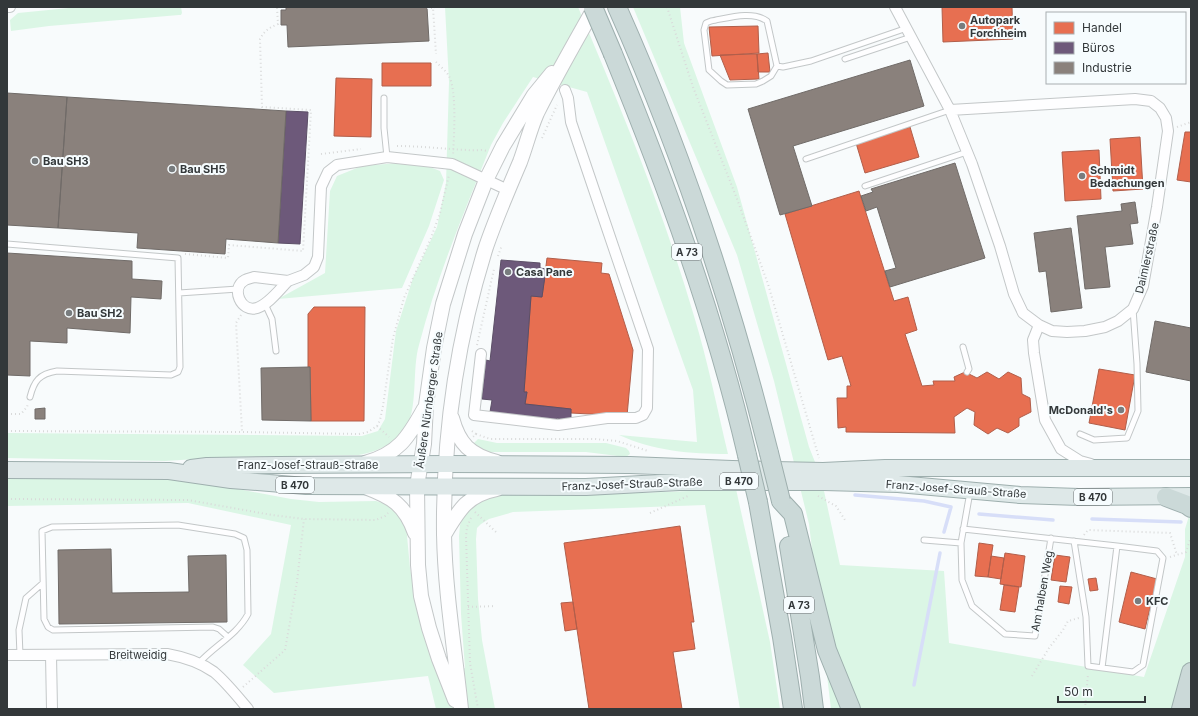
<svg xmlns="http://www.w3.org/2000/svg" width="1198" height="716" font-family="Inter,sans-serif">
<style>
.green{fill:#dbf6e5}
.shops{fill:#e76f51;stroke:#b15e4a}
.offices{fill:#6d597a;stroke:#5c4f67}
.industry{fill:#8a817c;stroke:#706b68}
.lines{fill:none;stroke-linecap:round;stroke-linejoin:round}
.stream{stroke:#d7def8;stroke-width:3.5}
.lane-casing{stroke:#c3c7c8;stroke-width:7}
.street-casing{stroke:#c3c7c8;stroke-width:12}
.secondary-casing{stroke:#c3c7c8;stroke-width:16}
.primary-casing{stroke:#9eafae;stroke-width:18}
.highway-casing{stroke:#9eafae;stroke-width:20}
.path{stroke:#d9dada;stroke-width:2;stroke-dasharray:1 3;stroke-linecap:butt}
.lane{stroke:#fefeff;stroke-width:5}
.street{stroke:#fefeff;stroke-width:10}
.secondary{stroke:#fefeff;stroke-width:14}
.primary{stroke:#dee8e8;stroke-width:16}
.highway{stroke:#cbd9d8;stroke-width:18}
.highway-bridge-casing{stroke:#9eafae;stroke-width:20;stroke-linecap:butt}
.highway-bridge{stroke:#cbd9d8;stroke-width:18}
.poi-dot{fill:#787c7e;stroke:#f6fcfe;stroke-width:1.5}
.labels{text-anchor:middle;stroke-width:4;stroke-linejoin:round;paint-order:stroke}
.shield{fill:#f6fcfe;stroke:#6e7375;stroke-width:1}
.shield-label{font-size:10px;font-weight:bold;fill:#33383a}
.poi-label{font-size:11px;font-weight:bold;fill:#33383a;stroke:#f6fcfe;text-anchor:start}
.street-label{font-size:11px;fill:#33383a;stroke:#f6fcfe}
</style>
<rect width="100%" height="100%" fill="#f8fbfc"/>
<path class="green" d="M79 7H181L182 13 181 15H179L49 26 11 31 10 20 18 13Z
M445 7H578C621 108 663 210 694 316 708 362 717 408 728 454 690 454 654 451 619 435L697 442 693 390 587 92 533 77 503 123 491 145C465 210 437 276 419 345 412 369 418 404 407 426 398 442 377 452 359 455L227 457 165 461 7 458V433L362 436 378 431 385 419 396 331 413 278 437 227 446 183 449 82Z
M633 7H680L684 43 737 187 809 447 821 477 840 565 944 571 949 643 1144 677 1185 557V529L1189 516 1191 517V709H831L809 524 774 381 737 255Z
M398 163 427 166 440 171 444 180 429 226 402 288 278 299 325 273 330 191 337 176 362 166Z
M478 439 497 443H606L626 448 629 451 630 454 626 457 586 452H490L481 451 472 445Z
M7 478H165L217 485 291 499 319 502 376 501 386 504 397 513 406 525 410 568 417 606 438 674 465 668 461 614 459 536 460 525 465 514 474 504 498 494 641 493 736 489 770 642 780 709H740L705 505 513 512 489 519 481 524 477 528 476 539 478 599 482 640 495 709H436L428 676 274 693 243 665 271 634 291 525 188 503 7 506Z"/>
<path class="shops" d="M942 7H1012L1013 39 943 42Z
M758 26 759 53 712 56 709 27Z
M768 53 770 72H758L757 54Z
M757 54 759 79 730 80 720 55Z
M382 63H431V86H382Z
M336 78 372 79 371 137 334 136Z
M910 127 919 157 865 173 856 143Z
M1185 132H1191V182L1177 180Z
M1140 137 1143 189 1113 191 1110 139Z
M1099 150 1101 199 1065 201 1062 152Z
M859 191 894 301 908 297 917 330 905 334 922 386 934 385 933 381H955L954 377 965 372 977 378 987 372 999 379 1008 372 1021 378 1022 394 1030 398 1031 412 1019 418V426L1008 433 997 428 988 434 974 425 975 412 967 408 954 417 955 433 846 432V427L838 428 837 398H847V386H851L842 356 828 360 785 214Z
M547 258 602 263 601 273 609 274 633 350 627 416 571 413V409L525 404 527 392H524L531 296 542 297Z
M314 307H365L364 421H311L310 367H308V314Z
M1099 369 1135 375 1125 430 1089 423Z
M680 526 694 622H691L695 649 673 652 682 709H589L564 543Z
M979 543 993 545 988 577 975 576Z
M1005 553 1025 556 1021 587 1000 584Z
M1055 555 1070 557 1066 582 1051 580Z
M991 556 1004 558 1001 579 988 577Z
M1131 572 1157 579 1145 629 1119 622Z
M1096 578 1098 590 1090 591 1088 579Z
M1004 585 1019 587 1015 612 1000 610Z
M1060 586 1072 587 1069 604 1058 602Z
M573 602 577 629 565 631 561 603Z"/>
<path class="offices" d="M286 111 308 112 300 244 278 243Z
M501 260 540 263V268L546 269 542 297 531 296 524 392H527L525 404 571 409V421L557 418 556 421 490 412 492 400 482 399 486 360 490 361Z"/>
<path class="industry" d="M286 7H427L429 41 288 47 287 25H281V10H286Z
M910 60 924 106 793 146 812 206 780 215 748 109Z
M7 93 67 97 58 228 7 225Z
M67 97 286 111 278 243 226 239 225 254 137 248 138 233 58 228Z
M955 163 985 258 890 287 885 271 896 268 877 207 866 211 861 196 873 192 871 189Z
M1135 202 1138 223 1130 224 1133 244 1105 247 1110 287 1085 289 1077 216 1122 211 1121 204Z
M1071 228 1082 308 1051 312 1046 271 1039 272 1034 233Z
M7 253 132 261V279L162 281 161 299 131 297 130 333 67 328V343L30 341V376L7 375Z
M1155 321 1191 328V381L1146 372Z
M310 367 311 421 262 420 261 368Z
M45 408V419H35V409Z
M111 549 112 593 189 592 188 556 226 555 227 622 59 624 58 550Z"/>
<g class="lines">
<path class="stream" d="M855 495 924 501 951 507 944 532
M979 514 1053 520
M1092 519 1181 522
M914 685 940 553"/>
<defs>
<path id="lane" d="M845 59 911 37
M777 66 771 76 763 81 756 84 727 85 721 81 709 70 704 30 706 23 711 21C728 18 752 10 767 21L777 66 783 67 811 61 907 28
M384 98V128L387 157
M806 159 950 110
M865 186 967 152
M7 244 178 258 180 367 178 372 171 375 57 371C39 374 34 381 30 397
M179 293 238 289
M265 304 272 319 276 351
M963 347 969 369 967 372
M1080 434 1094 440 1127 438 1138 411 1137 364 1133 309
M970 492 961 543 962 580 972 606 1005 634 1035 636 1051 538
M963 529 1117 546 1102 668
M924 540 961 543
M1074 541 1086 617 1088 666 1133 672 1143 665 1163 558 1157 551 1117 546
M20 655 19 630 26 598 43 583
M199 663C214 646 237 635 248 614L247 550 244 538 235 534 178 525 52 527 42 531 44 619 48 627 53 630 213 627 219 629 228 637"/>
<path id="street" d="M7 7H10
M895 7 950 110 972 164 1000 246 1014 294 1023 313 1039 325 1052 331 1067 332 1085 331 1105 327 1118 321 1133 309 1143 286 1157 207 1168 131 1166 118 1160 108 1151 101 1135 99 950 110
M254 277 288 281C279 290 269 304 257 308 241 313 230 288 245 280 247 279 251 278 254 277Z
M288 281 304 275 314 267 318 257 321 187 328 172 337 165 387 157 452 164 508 190
M1039 325 1033 340 1034 353 1045 420 1061 449 1080 461 1091 464
M481 354 474 415 558 425 607 418H636L643 415 647 408 648 349 571 122 568 98 565 90
M7 655 167 654C184 657 200 662 214 672 226 682 238 697 248 709
M51 655 52 709"/>
<path id="secondary" d="M452 418C459 444 470 455 497 462
M365 463C398 454 408 438 424 409
M365 487C392 497 405 505 415 533
M444 535C459 510 467 495 497 489
M455 700 439 659 429 628 421 596 418 565 417 486 424 444 426 405 434 348 443 304 465 234 486 180 503 146 534 95 552 73
M461 709C455 651 445 592 444 534 443 438 457 339 486 247 496 218 508 190 520 162 526 146 530 129 537 113 555 77 575 42 595 7"/>
<path id="primary" d="M191 468 207 466 279 465 446 464 630 465 732 469 823 471 885 468H1191
M7 470 169 471 231 480 306 486 586 487 679 482H824L898 484 1020 495 1079 497 1191 496"/>
<path id="highway" d="M617 7C681 150 731 301 769 453
M613 54C666 184 715 317 747 455
M1166 497 1187 505 1191 508
M781 501 793 514 827 650 851 709
M758 502 782 637 793 709
M789 546 810 677 814 709
M1181 709 1191 672"/>
</defs>
<use href="#lane" class="lane-casing"/>
<use href="#street" class="street-casing"/>
<use href="#secondary" class="secondary-casing"/>
<use href="#primary" class="primary-casing"/>
<use href="#highway" class="highway-casing"/>
<path class="path" d="M435 7 433 8 436 54
M667 7 693 87 737 199 768 284 819 458
M427 8H433
M436 62C440 66 446 71 449 76 457 91 454 137 453 155
M1177 127 1191 122
M542 138 557 105
M397 146C421 146 444 149 468 150 474 151 481 149 487 151
M321 154 361 149
M185 254 228 258 229 245 303 251 311 110 262 107 260 39C264 31 269 28 278 24L277 7
M498 256 502 245
M241 315 236 323 242 431
M477 345 494 269
M7 414H21L27 407 28 404
M377 426 389 437
M7 431 242 432 359 434 368 432 377 426 380 420 383 406 393 338 404 298 431 238 440 213 449 175
M472 431 476 434 473 437
M476 434 490 439H595L617 441 648 451
M818 496 836 506 845 520
M7 499 188 500 272 515 304 519 376 520 385 516 388 513
M475 512 497 533
M650 513 688 496
M471 518 467 527 466 536 470 663 478 709
M1084 535 1088 530 1170 533 1177 555
M1170 557 1186 552 1191 537
M468 607 496 606
M1032 676 1049 648 1063 630 1068 621 1079 618
M243 687 285 650 297 582 304 519
M1085 709 1088 674"/>
<use href="#lane" class="lane"/>
<use href="#street" class="street"/>
<use href="#secondary" class="secondary"/>
<use href="#primary" class="primary"/>
<use href="#highway" class="highway"/>
<defs>
<path id="highway-bridge" d="M593 7 613 54
M769 453 781 501
M747 455 758 502"/>
</defs>
<use href="#highway-bridge" class="highway-bridge-casing"/>
<use href="#highway-bridge" class="highway-bridge"/>
</g>
<g class="poi-dot">
<circle cx="962" cy="26" r="4"/>
<circle cx="35" cy="161" r="4"/>
<circle cx="172" cy="169" r="4"/>
<circle cx="1082" cy="176" r="4"/>
<circle cx="508" cy="272" r="4"/>
<circle cx="69" cy="313" r="4"/>
<circle cx="1121" cy="410" r="4"/>
<circle cx="1138" cy="601" r="4"/>
</g>
<g class="labels">
<g class="shield">
<rect x="672" y="244" width="30" height="16" rx="3"/>
<rect x="720" y="473" width="38" height="16" rx="3"/>
<rect x="276" y="477" width="38" height="16" rx="3"/>
<rect x="1074" y="489" width="38" height="16" rx="3"/>
<rect x="784" y="597" width="30" height="16" rx="3"/>
</g>
<g class="shield-label">
<text x="687" y="256">A 73</text>
<text x="739" y="485">B 470</text>
<text x="295" y="489">B 470</text>
<text x="1093" y="501">B 470</text>
<text x="799" y="609">A 73</text>
</g>
<g class="poi-label">
<text x="970" y="24">Autopark<tspan x="970" dy="13">Forchheim</tspan></text>
<text x="43" y="165">Bau SH3</text>
<text x="180" y="173">Bau SH5</text>
<text x="1090" y="174">Schmidt<tspan x="1090" dy="13">Bedachungen</tspan></text>
<text x="516" y="276">Casa Pane</text>
<text x="77" y="317">Bau SH2</text>
<text x="1113" y="414" text-anchor="end">McDonald's</text>
<text x="1146" y="605">KFC</text>
</g>
<g class="street-label">
<text transform="translate(1147 258) rotate(-77)" y="4">Daimlerstraße</text>
<text transform="translate(429 400) rotate(-82)" y="4">Äußere Nürnberger Straße</text>
<text x="308" y="469">Franz-Josef-Strauß-Straße</text>
<text transform="translate(632 484) rotate(-2)" y="4">Franz-Josef-Strauß-Straße</text>
<text transform="translate(956 489) rotate(4)" y="4">Franz-Josef-Strauß-Straße</text>
<text transform="translate(1042 591) rotate(-80)" y="4">Am halben Weg</text>
<text x="138" y="659">Breitweidig</text>
</g>
</g>
<rect width="1198" height="716" fill="none" stroke="#33383a" stroke-width="16"/>
<rect x="1046" y="12" width="140" height="72" fill="#f6fcfe" stroke="#a8aeb0"/>
<rect x="1054" y="22" width="20" height="12" fill="#e76f51" stroke="#a8aeb0"/>
<text x="1082" y="32" font-size="12" fill="#33383a">Handel</text>
<rect x="1054" y="42" width="20" height="12" fill="#6d597a" stroke="#a8aeb0"/>
<text x="1082" y="52" font-size="12" fill="#33383a">Büros</text>
<rect x="1054" y="62" width="20" height="12" fill="#8a817c" stroke="#a8aeb0"/>
<text x="1082" y="72" font-size="12" fill="#33383a">Industrie</text>
<path d="M1058 696v6h87v-6" fill="none" stroke="#33383a" stroke-width="2"/>
<text x="1064" y="696" font-size="12" fill="#33383a" stroke="#f6fcfe" stroke-width="3" paint-order="stroke">50 m</text>
</svg>
